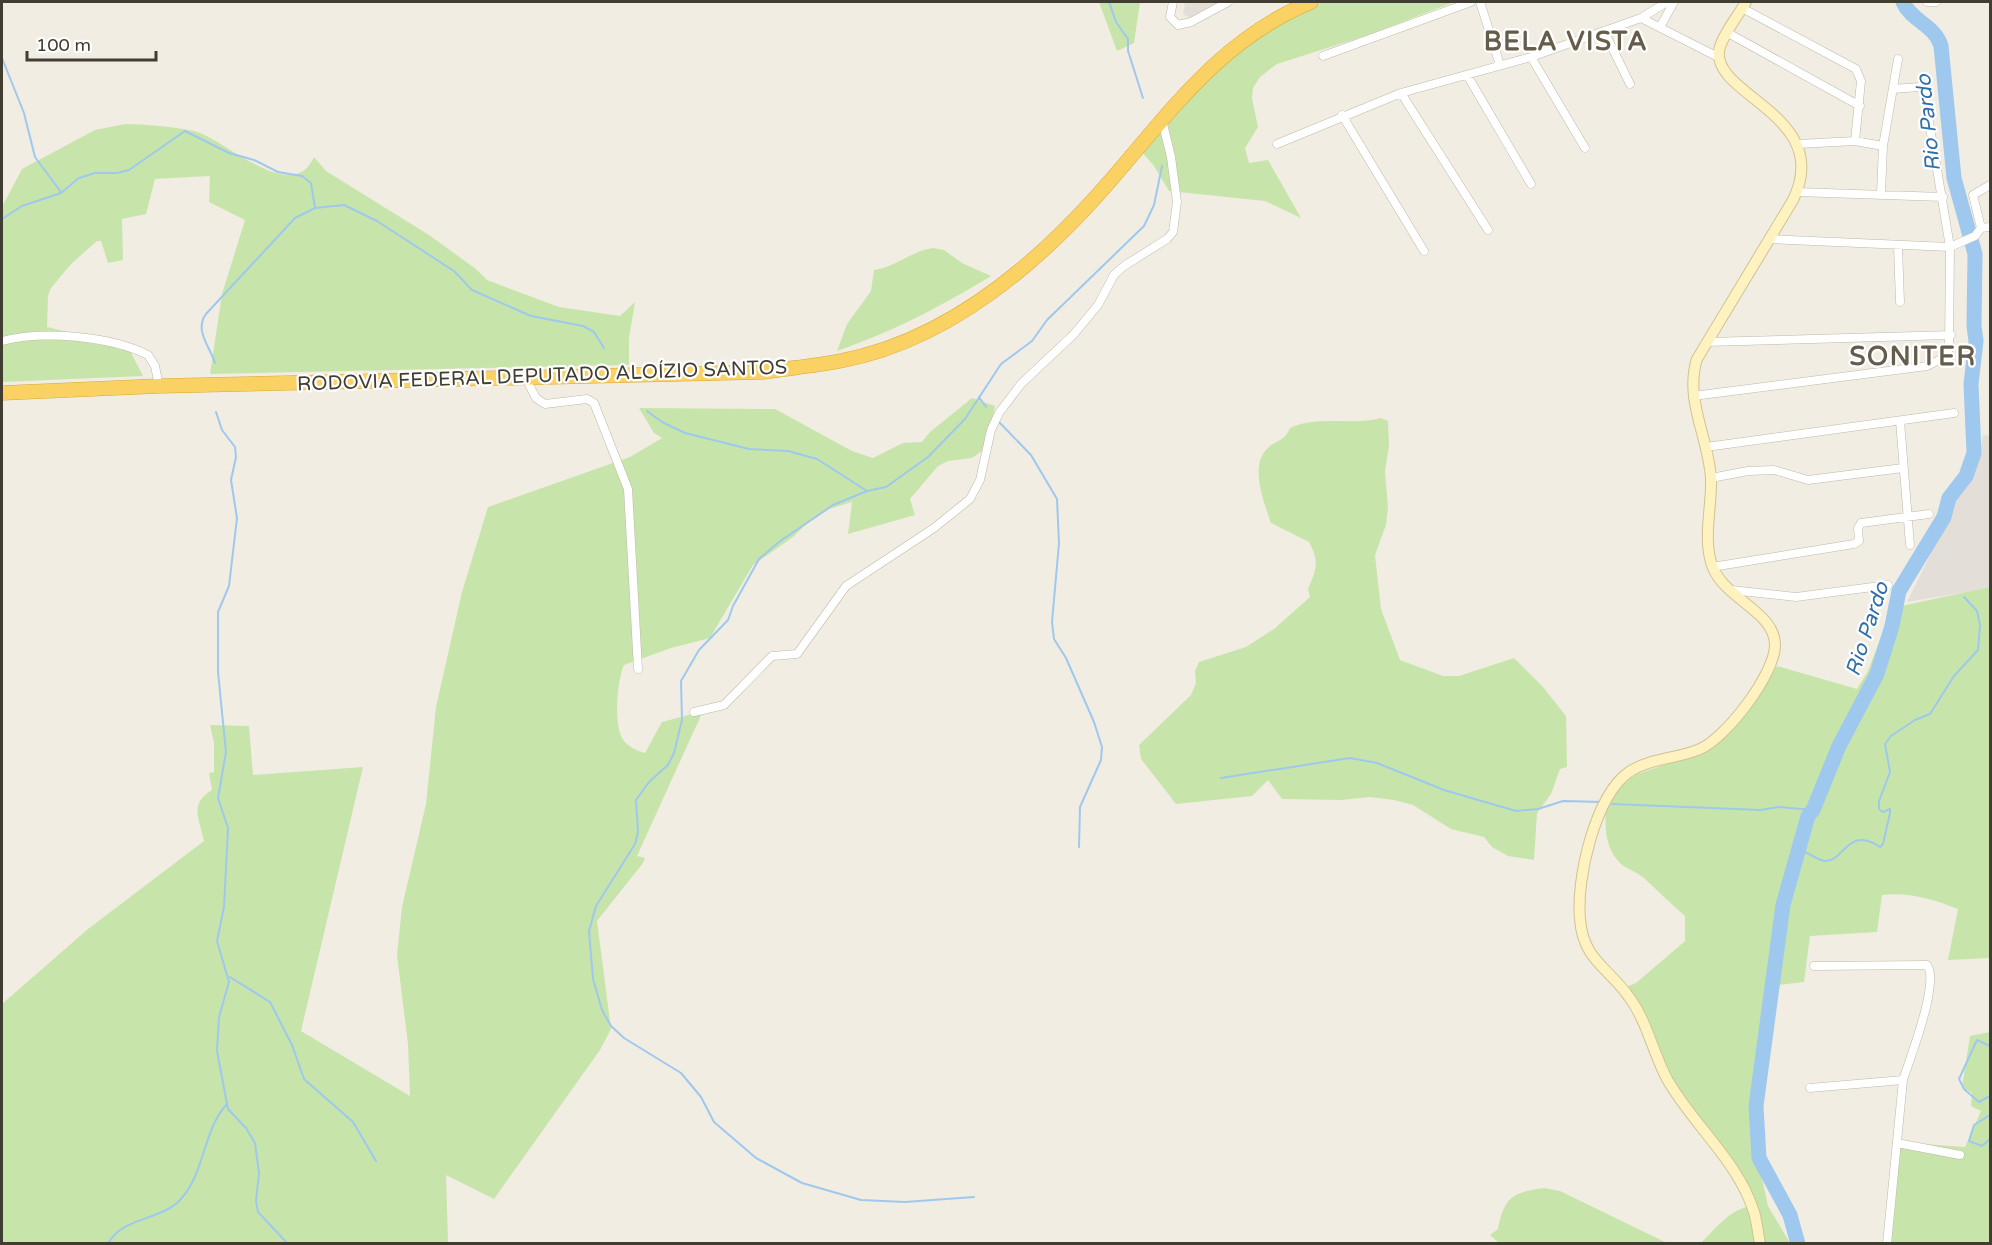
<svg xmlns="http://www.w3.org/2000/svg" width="1992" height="1245" font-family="'Varela Round',sans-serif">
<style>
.industrial{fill:#e3ded8}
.green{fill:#c7e5ab}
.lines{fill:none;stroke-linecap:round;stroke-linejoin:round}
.stream{stroke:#9fc8ee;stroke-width:2}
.river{stroke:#9fc8ee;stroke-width:15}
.street-casing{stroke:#bfb8a9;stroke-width:9}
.secondary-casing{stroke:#d0c393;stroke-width:12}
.highway-casing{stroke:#d9a735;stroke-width:15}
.street{stroke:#fff;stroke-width:8}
.secondary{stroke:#fdf2c0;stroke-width:10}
.highway{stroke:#fad264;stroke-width:14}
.labels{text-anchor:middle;stroke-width:4.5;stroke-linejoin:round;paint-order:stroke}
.street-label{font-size:20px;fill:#423d33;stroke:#fff}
.water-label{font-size:21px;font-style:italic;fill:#306faa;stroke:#fff}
.district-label{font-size:26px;font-weight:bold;letter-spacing:1.5px;fill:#655c4b;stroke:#fff}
</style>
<rect width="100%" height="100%" fill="#f1ede3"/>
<path class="industrial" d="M1185 2H1225L1193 20 1183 14Z
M1983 435 1990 436V588L1907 602 1980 453Z"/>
<path class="green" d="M1099 2H1140L1134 43 1117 51Z
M1322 2H1454L1368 35 1277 64 1260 77 1253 88 1252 98 1258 127 1245 148 1249 163 1268 160 1301 218 1265 201 1169 191 1154 166 1136 145 1253 36Z
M125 124C144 124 175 127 194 131 224 138 292 207 314 157L326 171 429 235 476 269 487 280 559 307 620 316 635 302 629 338V365L210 374 222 294 245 220 209 202 210 176 155 179 146 214 122 219 123 260 108 263 101 241H97L71 264 51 288 48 296 47 327 128 347 143 376 2 382V207L22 169 95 130Z
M933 248 944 250 962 263 991 276C940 307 894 331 837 351L847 324 871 291 874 270C896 267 911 251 933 248Z
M972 398 995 406 988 442 982 451 972 458 948 461 938 466 910 499 915 515 848 534 852 502 829 509 807 523 793 537 753 565 710 638 671 648 624 665C617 680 613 728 624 741 629 747 638 751 645 753L662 722 703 711 637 856 645 858 643 863 597 921 611 1029 600 1050 494 1199 446 1175 448 1243H2V1004L88 929 204 841C199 818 189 804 212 790L209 773 214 772V743L210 725 249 726 253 775 363 767 301 1031 410 1096 408 1044 397 955 402 907 426 804 436 707 462 592 488 507 630 457 662 438 654 433 639 408 775 409 852 451 873 458 903 443 922 442 930 432Z
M1381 418 1388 421 1389 446 1385 471 1388 507 1386 525 1375 555 1381 609 1400 660 1443 676H1459L1514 658 1543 687 1566 716 1567 767 1560 769 1551 794 1537 813 1534 860 1508 856 1492 847 1484 837 1451 829 1413 805 1394 800 1370 797 1342 800 1282 799 1268 780 1252 796 1176 804 1141 759 1139 745 1191 695 1196 683 1195 671 1199 662 1246 647 1274 629 1310 597 1308 589C1316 570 1320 562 1309 542L1271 523C1264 502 1250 468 1266 450 1275 439 1283 444 1290 428 1319 415 1350 426 1381 418Z
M1990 587V958L1948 960 1958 909C1932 899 1909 892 1882 895L1877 932 1810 936 1804 982 1770 986 1768 1035 1756 1096 1758 1160 1768 1206 1790 1243H1701C1715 1229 1730 1209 1751 1206L1672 1085 1626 987 1636 983 1685 941V916C1671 904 1658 891 1644 878 1637 872 1627 869 1621 864 1602 845 1605 821 1607 798L1635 775 1707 750 1735 726 1777 666 1857 689 1868 671 1892 608Z
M1990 1032V1243L1887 1244 1897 1142 1965 1147 1981 1111 1971 1106 1972 1093 1962 1087 1970 1036Z
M1544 1188 1560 1191 1667 1243 1500 1244 1490 1235 1498 1229C1504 1197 1513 1192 1544 1188Z"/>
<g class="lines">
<path class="stream" d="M1109 2 1116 22 1128 39V51L1143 98
M2 58 24 113 35 157 61 192
M2 219 22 206 61 193 79 178 95 173H117L129 170 185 131 229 153 254 160 278 172 302 176 311 183 315 208
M215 363C210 347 194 330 206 314L295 218 315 208 344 205 377 221 454 271 472 290 531 316 583 326 594 332 604 348
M979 397 986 407
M647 411 662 422 685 433 749 449 788 451 817 459 867 491
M216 412 222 430 235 447 236 457 231 480 237 518 229 586 218 612V672L226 752 218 798 228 828 224 907 217 941 229 982 219 1017 217 1051 228 1109 246 1128 255 1143 259 1173 256 1201 258 1212 288 1244
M999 422 1031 455 1057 499 1059 543 1052 622 1054 639 1066 658 1094 722 1102 747 1101 760 1080 807 1079 847
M1221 778 1350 758 1377 763 1444 790 1516 811 1538 809 1563 801 1603 802
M1612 804 1760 810 1779 807 1813 810
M1796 854 1802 851C1810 853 1817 860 1825 861 1844 862 1847 825 1880 847L1883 844 1890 813V809L1883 812 1879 809V801L1890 772 1885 744 1891 736 1915 720 1930 714 1954 676 1978 650 1980 625 1977 611 1964 597
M230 977 270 1002 292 1045 304 1079 353 1122 376 1161
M1990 1046 1977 1040 1959 1079 1964 1089 1979 1102 1990 1096
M1990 1115 1974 1125 1969 1141 1982 1146 1990 1139
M974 1197 905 1202 861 1200 802 1183 756 1158 714 1122 701 1097 681 1073 624 1038 611 1026 602 1010 593 979 589 931 596 906 635 844 638 832 636 800 649 782 668 765 674 753 682 720 681 681 699 650 728 620 733 606 759 559 779 542 833 505 867 491 886 487 928 457 965 419 1001 364 1032 341 1047 320 1144 226 1154 205 1162 166
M1990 1236V1237
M108 1244C121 1218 156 1221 177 1203 205 1177 202 1132 226 1105
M1967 1244H1977"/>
<path class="river" d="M1798 1244 1790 1215 1759 1158 1756 1106 1783 905 1808 816 1813 810 1839 746 1877 674 1892 626 1899 591 1944 517 1949 498 1966 476 1974 453 1971 384 1976 341 1974 326 1975 254 1954 178 1941 46C1935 25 1911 21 1903 2"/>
<defs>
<path id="street" d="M1173 2 1170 17 1178 25 1191 22 1228 2
M1480 2 1500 65
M1927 2H1936
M1742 8 1856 69 1861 81 1855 141
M1641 18 1667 2
M1660 27 1674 2
M1604 31 1630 84
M1728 33 1860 106
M1323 56 1471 2
M1531 57 1585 148
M1467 75 1531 184
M1893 89 1919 87 1924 92 1950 247 1975 236 1981 228 1990 227
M1401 93 1488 230
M1342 115 1424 251
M1277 144 1401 93 1531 57 1641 18 1720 58
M1798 144 1855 141 1883 146
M1797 192 1943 197
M1881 194 1883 146 1898 59
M1981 228 1973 195 1990 185
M1898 247 1900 302
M2 341C42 330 110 336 148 355L155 366 159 386
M1707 342 1951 335
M525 377 536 398 545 404 587 399 594 403 628 489 638 669
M1693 396 1927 366 1945 357 1949 349 1950 247 1769 239
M1900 421 1910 545
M1706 447 1954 413
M1711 478 1748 471 1774 470 1808 480 1903 468
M1712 567 1854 544 1859 541 1858 528 1861 523 1929 514
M1731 590 1796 597 1888 585
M694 712 724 705 772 656 797 654 846 586 934 528 970 499 980 480 991 430 999 413 1021 384 1074 334 1098 305 1114 275 1124 266 1167 239 1173 232 1177 202 1171 157 1162 120
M1814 966 1927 965C1940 982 1910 1058 1903 1080
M1810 1088 1903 1080 1887 1244
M1897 1143 1960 1155"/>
<path id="secondary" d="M1746 2C1739 14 1721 37 1719 51 1713 96 1834 116 1793 200L1697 359C1684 400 1709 438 1711 479 1712 507 1702 541 1713 568 1726 599 1774 612 1775 644 1776 673 1726 738 1700 749 1677 759 1650 758 1629 772 1595 796 1576 879 1580 919 1583 960 1608 967 1629 997 1647 1021 1653 1053 1667 1079 1693 1125 1738 1161 1754 1212 1757 1222 1758 1233 1760 1244"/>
<path id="highway" d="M2 393 159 386 763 372C789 368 815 366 840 361 942 342 1027 273 1095 198 1163 123 1214 42 1311 2"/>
</defs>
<use href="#street" class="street-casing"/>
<use href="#secondary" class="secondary-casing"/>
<use href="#highway" class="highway-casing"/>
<use href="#street" class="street"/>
<use href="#secondary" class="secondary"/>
<use href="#highway" class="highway"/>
</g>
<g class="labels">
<g class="street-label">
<text transform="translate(542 375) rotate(-2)" y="7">RODOVIA FEDERAL DEPUTADO ALOÍZIO SANTOS</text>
</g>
<g class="water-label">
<text transform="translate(1928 123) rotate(-96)" y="7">Rio Pardo</text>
<text transform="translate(1867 629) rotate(-72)" y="7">Rio Pardo</text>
</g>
<g class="district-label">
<text x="1566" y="50">BELA VISTA</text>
<text x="1913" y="365">SONITER</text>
</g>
</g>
<rect width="1992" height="1245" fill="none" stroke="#423d33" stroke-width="6"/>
<path d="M27 51v9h129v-9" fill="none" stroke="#423d33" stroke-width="3"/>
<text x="36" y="51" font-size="18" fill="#423d33" stroke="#ffffff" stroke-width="4.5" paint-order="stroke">100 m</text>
</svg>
